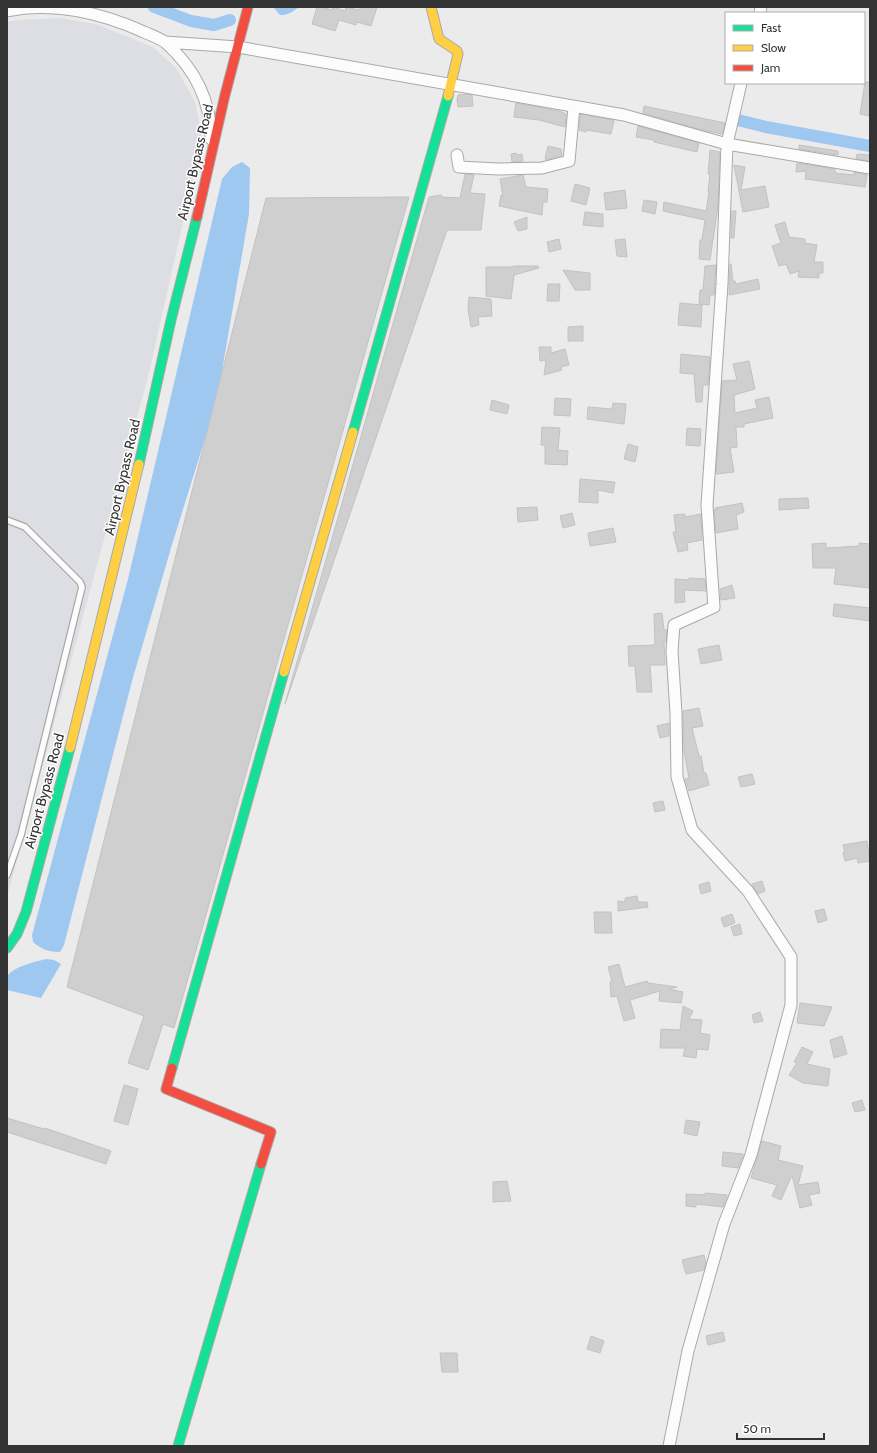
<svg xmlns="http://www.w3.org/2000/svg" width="877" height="1453" font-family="Cabin,sans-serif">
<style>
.built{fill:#dddee3}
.water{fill:#9fc8f0}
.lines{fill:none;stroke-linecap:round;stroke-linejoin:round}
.canal{stroke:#9fc8f0;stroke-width:12}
.building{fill:#cfcfd0;stroke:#c2c2c3}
.lane-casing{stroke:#a9a9aa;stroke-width:8}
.street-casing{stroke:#a9a9aa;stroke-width:13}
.fast-casing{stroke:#a9a9aa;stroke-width:11}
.slow-casing{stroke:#a9a9aa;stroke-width:11}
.jam-casing{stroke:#a9a9aa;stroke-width:11}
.lane{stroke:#fcfcfc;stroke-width:5.5}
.street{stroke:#fcfcfc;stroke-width:11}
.fast{stroke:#16e098;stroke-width:9}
.slow{stroke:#ffcf43;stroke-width:9}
.jam{stroke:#f24e42;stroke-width:9}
.labels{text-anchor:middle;stroke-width:3;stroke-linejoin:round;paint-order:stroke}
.street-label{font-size:14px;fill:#333;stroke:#fff}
</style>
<rect width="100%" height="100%" fill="#ebebec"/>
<path class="built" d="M61 18 96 24 153 47 176 68 195 102 202 137 149 373 7 897V22L16 20Z"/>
<path class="water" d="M273 7H302C292 9 293 15 280 15Z
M242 162 250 168 249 214 217 400 171 548 132 681 64 945 60 952C49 952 41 949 33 942L32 935 128 579 222 179 232 167Z
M46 959 54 960 61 964 41 998 7 990V976C15 966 34 962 46 959Z"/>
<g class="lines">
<path class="canal" d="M154 7 191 21 214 25 230 20
M738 120 766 127 870 146"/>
</g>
<path class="building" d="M317 7H322L332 10 333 7 345 11 346 7 359 10 361 7H377L371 26 357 22 356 25 339 20 335 31 312 24Z
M865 82H870V116L860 114Z
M466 94 472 95 473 106 458 107 457 100 458 95Z
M516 103 559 111 566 114 565 127 539 120 514 117Z
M644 106 725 123 722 134 702 130 643 113Z
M580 114 614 120 611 134 586 130V132L579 130Z
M638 126 699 143 697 152 654 142V140L636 137Z
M799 145 838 151V155L799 149Z
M548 146 561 149 562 155 546 160 545 158Z
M710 150 720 152 718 206 710 260 699 259 700 240H702L705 220 663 211 664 202 706 211 709 192H708L710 174H708Z
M516 153 517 155 522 154 523 161 512 162 511 154Z
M857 154 870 155V161L856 159Z
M797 163 835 169V173L854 175V172L867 175 865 187 805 179 806 171 796 172Z
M734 165 745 167 741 190 765 186 769 207 743 212Z
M465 174 474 175 470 193 485 194 481 230H447L285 704 429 197 441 195 442 197 460 198Z
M523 175 526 187 548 189 547 202H543L542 215 499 206 501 195 503 196 500 179Z
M575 184 590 188 586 205 571 201Z
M625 190 627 208 606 210 604 193Z
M409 197 174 1028 163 1024 148 1070 128 1063 144 1016 67 987 266 198Z
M644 200 657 202 655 214 642 211Z
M732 211H736L734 238H731Z
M585 212 603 214V227L583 225Z
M527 217V229L518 231 514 222Z
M785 222 789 237 805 239V243L817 245 814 262H823V273H819V278L798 277 799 271 790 274 786 264 779 266 772 246 781 243 775 225Z
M559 239 561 249 549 252 547 242Z
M625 239 627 257 617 256 615 240Z
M730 264H731L733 281H735L736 284 758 279 760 289 729 295Z
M716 265 714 295H710L709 305 699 304 700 290H703L705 266Z
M516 266H538L539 268 514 275 511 299 486 296V267H510Z
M563 270 590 273V290H575Z
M548 284H560L559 301H547Z
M469 297 491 299 492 316 478 317 479 325 471 327 468 309Z
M680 303 702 305 701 327 678 325Z
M583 326V341H568V327Z
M539 347H551V353L565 349 569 365 561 367 562 370 544 375 546 360 540 361Z
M681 354 710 357 708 385H703L702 402H696L694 374 680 373Z
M749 361 755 389 734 395 735 413 757 408 755 400 769 397 773 418 744 424V427H736L737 447 730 448 734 472 716 474 722 381 737 380 733 364Z
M555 398 571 399 570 416 554 415Z
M492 400 509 405 507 414 490 410Z
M613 403 626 404 624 424 587 419 588 407 612 409Z
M542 427 560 428 558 450 568 451 567 465 545 464V445H541Z
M687 428 701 429 700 446 686 445Z
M628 444 638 447 635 462 624 459Z
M580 479 615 482 613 493 598 490V503L579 502Z
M808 498 809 508 779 510V499Z
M742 503 744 512 736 515 738 529 716 533 714 510H716L715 508Z
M537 507 538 520 518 522 517 508Z
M572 513 575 525 563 528 560 516Z
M685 514V517L701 514 702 540 687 543 688 550 678 552 673 532H676L674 515Z
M613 528 616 542 590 546 588 533Z
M826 543V548L859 546V543L870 544V588L834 584 836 568H813L812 544Z
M689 578 705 579 706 591 684 590 685 602 675 603V579L689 580Z
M732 585 735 598 721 600 720 589Z
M834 604 870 608V621L833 616Z
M662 613 664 630H667L666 642H664L665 665H650L652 692H637L635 666H629L628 646 655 645 654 614Z
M719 645 722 660 701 664 698 649Z
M699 708 703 726 692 728 699 756H701L704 773H706L709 785 689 791 685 779 689 778 684 752 683 711Z
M669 723V736L660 738 657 726Z
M752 774 755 784 741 787 738 777Z
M663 801 665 810 655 812 653 803Z
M867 841 870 861 858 863 857 858 845 861 843 852H845L843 845Z
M762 881 765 891 758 894 752 884Z
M709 882 711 891 701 894 699 885Z
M637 896 638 902H647L648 907 618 911V901L625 902V898Z
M824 909 827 920 818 923 815 911Z
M594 912H611L612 933H595Z
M732 914 735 923 724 927 721 918Z
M740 924 742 934 734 936 731 927Z
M619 964 625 987 647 981 648 983 677 987 669 989 683 992 681 1003 659 1001 660 991 630 1000 635 1018 624 1021 617 996 611 997 610 982 612 981 608 967Z
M800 1003 832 1007 824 1026 797 1023Z
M683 1006 693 1011 689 1019 702 1020 700 1033 710 1035 708 1050 697 1049 696 1058 683 1056 685 1048H660L661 1029 680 1030Z
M760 1012 763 1021 754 1023 752 1015Z
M842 1036 847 1054 834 1058 830 1040Z
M802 1047 813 1052 807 1064 830 1069 828 1086 803 1083 789 1075 797 1063 794 1062Z
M124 1085 138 1089 128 1125 114 1121Z
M862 1100 865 1110 855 1112 852 1103Z
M7 1118 44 1129 45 1128 111 1151 106 1164 7 1132Z
M686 1120 700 1122 697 1136 684 1133Z
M762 1141 781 1146 778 1160 803 1166 798 1185 818 1182 820 1193 809 1195 812 1205 800 1208 792 1175 781 1200 772 1196 777 1185 751 1178Z
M723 1152 743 1154V1156L738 1168 722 1166Z
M507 1181 511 1201 493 1202V1182Z
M705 1193 727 1195 723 1207 696 1204V1207L686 1206V1194L705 1195Z
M704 1255 706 1264 704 1270 686 1274 682 1260Z
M723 1332 725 1341 708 1345 706 1336Z
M591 1336 604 1341 600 1353 587 1349Z
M440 1353H457L458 1372H442Z"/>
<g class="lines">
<defs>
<path id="lane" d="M7 520 25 527 80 582 82 587 21 835 7 875"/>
<path id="street" d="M7 11C52 1 102 13 144 32 150 35 160 38 166 43 195 69 211 100 211 139
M760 13 761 7
M165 42 238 47 624 115 727 144 870 168
M457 155 459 167 498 169 542 168 569 161 574 107
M669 1446 688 1351 724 1224 751 1155 791 1005V957L748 891 692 830 677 777 676 713 672 651 674 625 714 607 707 505 722 284 727 144 741 83"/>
<path id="fast" d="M353 432 448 96
M139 464 171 320 197 217
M7 948 17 934 26 912 70 748
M172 1068 284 672
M178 1446 261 1164"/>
<path id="slow" d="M431 7 439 39 457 51 458 54 448 96
M284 672 353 432
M70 748 139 464"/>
<path id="jam" d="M197 217 225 95 248 7
M172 1068 166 1089 271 1132 261 1164"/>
</defs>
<use href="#lane" class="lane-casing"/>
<use href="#street" class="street-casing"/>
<use href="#fast" class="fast-casing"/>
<use href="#slow" class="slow-casing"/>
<use href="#jam" class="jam-casing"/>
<use href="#lane" class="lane"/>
<use href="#street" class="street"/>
<use href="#fast" class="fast"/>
<use href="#slow" class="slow"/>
<use href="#jam" class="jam"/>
</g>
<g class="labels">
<g class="street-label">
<text transform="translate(195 162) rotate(-77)" y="5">Airport Bypass Road</text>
<text transform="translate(122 477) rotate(-77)" y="5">Airport Bypass Road</text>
<text transform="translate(44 791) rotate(-75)" y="5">Airport Bypass Road</text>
</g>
</g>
<rect width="877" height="1453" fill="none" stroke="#333333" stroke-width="16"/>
<rect x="725" y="12" width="140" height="72" fill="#ffffff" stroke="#adadad"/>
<rect x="733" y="25" width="20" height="6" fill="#16e098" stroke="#adadad"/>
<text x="761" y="32" font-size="12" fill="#333333">Fast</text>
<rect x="733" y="45" width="20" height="6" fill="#ffcf43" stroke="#adadad"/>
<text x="761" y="52" font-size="12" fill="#333333">Slow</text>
<rect x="733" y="65" width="20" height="6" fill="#f24e42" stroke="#adadad"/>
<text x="761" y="72" font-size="12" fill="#333333">Jam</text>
<path d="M737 1433v6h87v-6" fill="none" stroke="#333333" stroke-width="2"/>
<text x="743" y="1433" font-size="12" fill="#333333" stroke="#ffffff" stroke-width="3" paint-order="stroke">50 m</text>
</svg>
